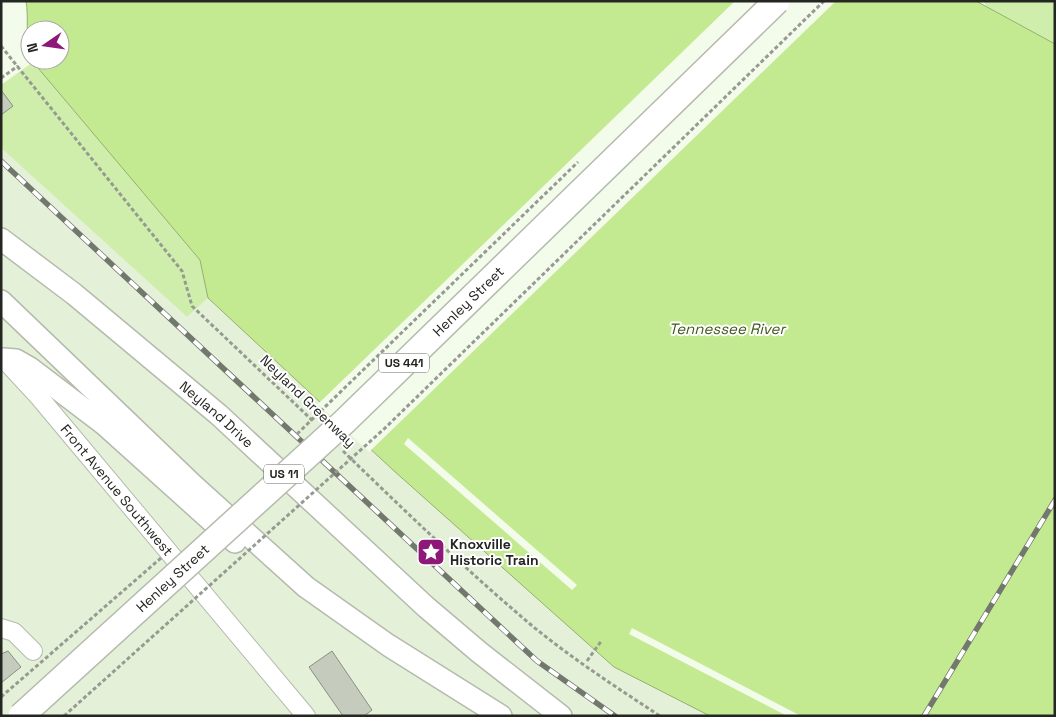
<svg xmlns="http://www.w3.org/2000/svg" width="1056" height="717" font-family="'Space Grotesk',sans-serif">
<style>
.built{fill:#e5f0d9}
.green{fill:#d0eeab}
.water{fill:#c4ea91;stroke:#94af6f}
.pier{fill:#f3fbeb}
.building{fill:#c5ccbd;stroke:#899082}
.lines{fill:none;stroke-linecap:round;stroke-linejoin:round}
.minor-casing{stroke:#b4bbac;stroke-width:20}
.major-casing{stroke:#b4bbac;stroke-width:24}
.path{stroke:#959b90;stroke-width:3;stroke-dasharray:4 2.5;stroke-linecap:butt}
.minor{stroke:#fff;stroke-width:18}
.major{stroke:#fff;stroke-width:21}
.rail-casing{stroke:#73786e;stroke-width:5.5}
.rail{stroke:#fff;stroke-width:4;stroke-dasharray:11;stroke-linecap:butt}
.highway-bridge-casing{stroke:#b4bbac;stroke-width:28;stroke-linecap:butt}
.path-bridge{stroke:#959b90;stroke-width:3;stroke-dasharray:4 2.5;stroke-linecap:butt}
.highway-bridge{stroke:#fff;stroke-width:25}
.labels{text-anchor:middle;stroke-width:4;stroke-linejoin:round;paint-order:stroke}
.shield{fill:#fff;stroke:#666764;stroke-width:1}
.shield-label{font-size:12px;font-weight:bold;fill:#242621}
.street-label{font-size:14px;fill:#242621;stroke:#fff}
.poi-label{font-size:14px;font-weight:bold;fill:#242621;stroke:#fff;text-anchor:start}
.water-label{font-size:15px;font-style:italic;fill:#41591c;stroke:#fff}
</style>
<rect width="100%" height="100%" fill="#f3fbeb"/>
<path class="built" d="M1 148 187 317 208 298 614 667 710 716H1Z"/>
<path class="green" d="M983 1H1055V44L987 7Z
M33 62 200 260 208 298 187 317 1 148V85Z"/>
<path class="water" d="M26 1H976L1055 44V716H710L614 667 393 470 208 298 200 260 33 62V60H60V30H30V51C25 35 29 18 26 1Z"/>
<path class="pier" d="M735 1H836L369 452 318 404Z
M408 438 577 585 572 590 404 444Z
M632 628 801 716H787L629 634Z"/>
<path class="building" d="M1 90 13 106 1 115Z
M8 651 21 667 1 683V654Z
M332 651 372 710 364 716H343L309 667Z"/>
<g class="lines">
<defs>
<g id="minor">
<path id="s1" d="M1 359H4L39 397 306 716"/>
<path d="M1 628 14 632 33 651"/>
</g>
<g id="major">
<path id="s2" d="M1 239 74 294 219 415 426 607 479 652 561 716"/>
<path d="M1 301 194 486 306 587 388 645 501 716"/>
<path d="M4 359 16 360 30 368 105 425 235 542"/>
</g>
</defs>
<use href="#minor" class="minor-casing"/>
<use href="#major" class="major-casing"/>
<path class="path" d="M1 46 182 271 192 306 314 422
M1 78 18 66
M343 451C404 510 465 569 530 624 571 658 616 687 660 716
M587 661 602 640"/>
<use href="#minor" class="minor"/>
<use href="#major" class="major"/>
<defs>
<path id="rail" d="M1 161 537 661 615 716
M924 716 1055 500"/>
</defs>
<use href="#rail" class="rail-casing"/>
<use href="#rail" class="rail"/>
<defs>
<g id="highway-bridge">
<path id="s3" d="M21 716 344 422 777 1"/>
</g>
</defs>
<use href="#highway-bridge" class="highway-bridge-casing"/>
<path class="path-bridge" d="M297 434 578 162
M1 697 161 558
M64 716 384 429 824 1"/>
<use href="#highway-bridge" class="highway-bridge"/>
</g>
<defs>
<symbol id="sight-square" viewBox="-11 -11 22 22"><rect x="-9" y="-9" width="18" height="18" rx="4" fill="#8e1878" stroke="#fff"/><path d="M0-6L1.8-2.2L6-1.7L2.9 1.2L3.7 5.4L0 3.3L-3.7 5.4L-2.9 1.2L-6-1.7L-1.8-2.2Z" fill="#fff"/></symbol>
</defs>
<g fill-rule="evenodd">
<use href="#sight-square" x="415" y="536" width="32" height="32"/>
</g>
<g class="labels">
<g class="shield">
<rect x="379" y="353.5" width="50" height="19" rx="4"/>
<rect x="264" y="464.5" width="40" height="19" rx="4"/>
</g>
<g class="shield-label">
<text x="404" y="367">US 441</text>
<text x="284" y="478">US 11</text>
</g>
<g class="street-label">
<text dy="5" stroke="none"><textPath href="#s3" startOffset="610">Henley Street</textPath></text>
<text transform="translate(308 401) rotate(44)" y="5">Neyland Greenway</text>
<text dy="5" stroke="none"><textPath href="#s2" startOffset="278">Neyland Drive</textPath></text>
<text dy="5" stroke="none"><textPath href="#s1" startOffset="176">Front Avenue Southwest</textPath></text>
<text dy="5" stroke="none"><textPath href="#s3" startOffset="205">Henley Street</textPath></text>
</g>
<g class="poi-label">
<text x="450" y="549">Knoxville<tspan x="450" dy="16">Historic Train</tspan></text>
</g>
<g class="water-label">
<text x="727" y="334">Tennessee River</text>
</g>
</g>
<rect width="1056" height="717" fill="none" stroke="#242621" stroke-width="5"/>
<g transform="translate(45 45) rotate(257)"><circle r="24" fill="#ffffff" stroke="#a7a8a6"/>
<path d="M0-4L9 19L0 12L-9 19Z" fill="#8e1878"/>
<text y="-8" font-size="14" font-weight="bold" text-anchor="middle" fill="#242621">N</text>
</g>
</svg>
